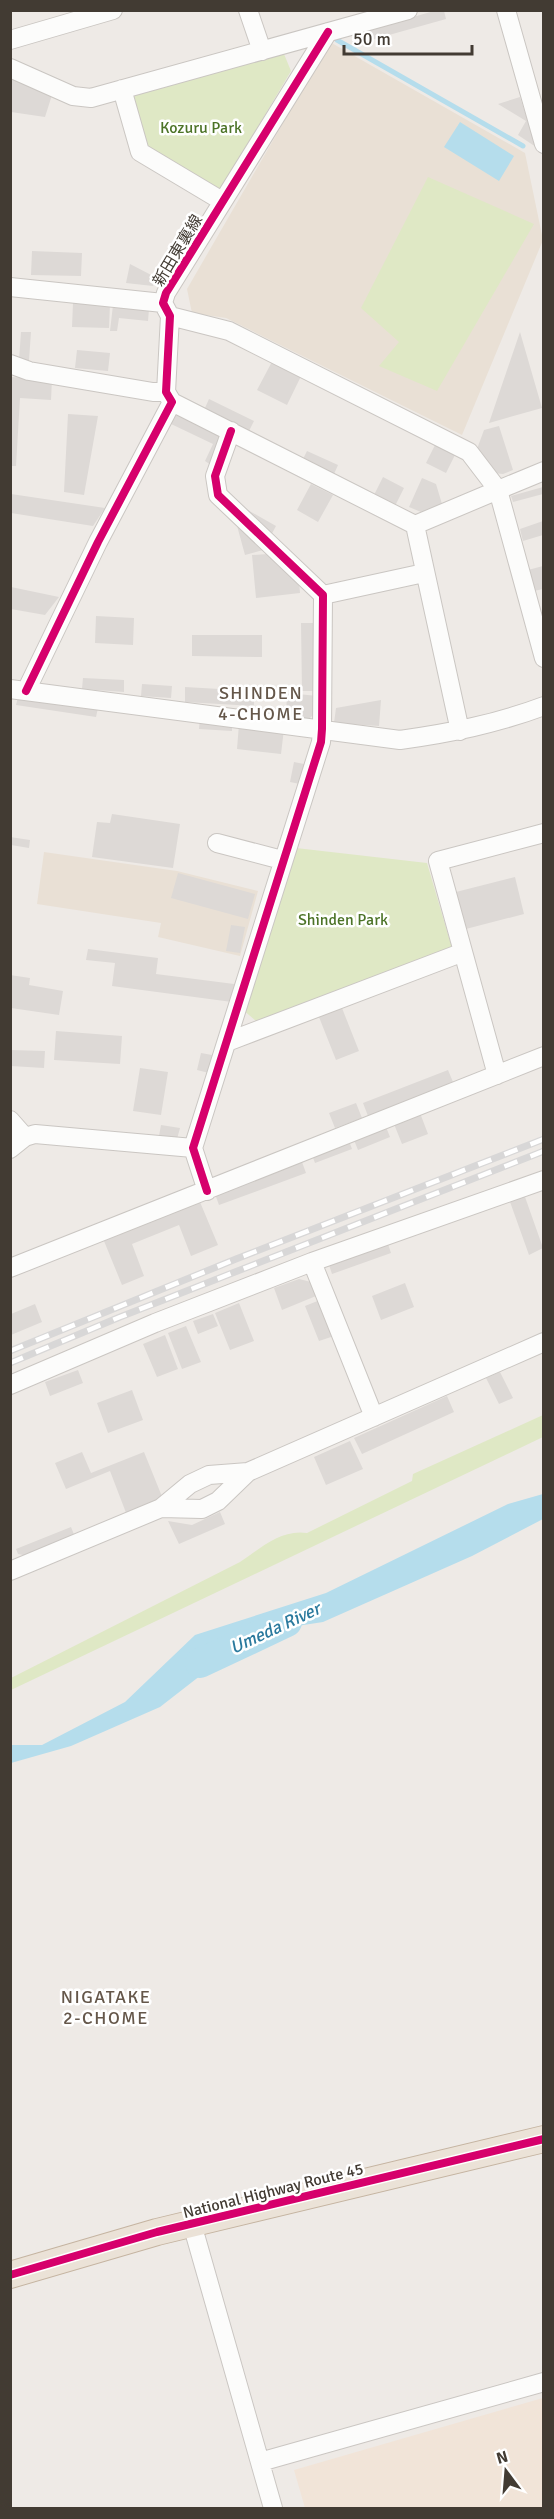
<svg xmlns="http://www.w3.org/2000/svg" width="554" height="2519" font-family="Signika,'Noto Sans JP',sans-serif">
<style>
.commercial{fill:#f1e4d8}
.education{fill:#e9e0d5}
.green{fill:#dfe8c5}
.parking{fill:#ddd9d6}
.water{fill:#b5ddec}
.lines{fill:none;stroke-linecap:round;stroke-linejoin:round}
.stream{stroke:#b5ddec;stroke-width:5}
.river{stroke:#b5ddec;stroke-width:30}
.minor-casing{stroke:#cac6c2;stroke-width:20}
.highway-casing{stroke:#c5b4a1;stroke-width:28}
.minor{stroke:#fcfcfb;stroke-width:18}
.highway{stroke:#ebe2d7;stroke-width:26}
.rail-casing{stroke:#d8d7d7;stroke-width:7}
.rail{stroke:#fff;stroke-width:4.5;stroke-dasharray:14;stroke-linecap:butt}
.cycleway-casing{stroke:#fff;stroke-width:11}
.cycleway{stroke:#d6006c;stroke-width:8}
.labels{text-anchor:middle;stroke-width:5;stroke-linejoin:round;paint-order:stroke}
.park-label{font-size:16px;fill:#4c7327;stroke:#fff}
.street-label{font-size:16px;fill:#423b33;stroke:#fff}
.neighbourhood-label{font-size:18px;letter-spacing:1.5px;fill:#65574a;stroke:#fff}
.water-label{font-size:18px;font-style:italic;fill:#2a799d;stroke:#fff}
</style>
<rect width="100%" height="100%" fill="#eeeae6"/>
<path class="commercial" d="M543 2398V2508H305L294 2470Z"/>
<path class="education" d="M330 42 525 153 543 240 462 435 226 318 192 313 187 289Z
M44 852 177 871 258 891 240 956 158 937 161 923 37 904Z"/>
<path class="green" d="M284 54 291 71 219 192 142 149 128 97Z
M428 177 534 224 437 391 379 366 399 342 361 308Z
M296 848 427 863 452 948 256 1021 242 1009Z
M543 1415V1437L11 1690V1678L240 1562C261 1548 281 1529 307 1533L412 1481 413 1474Z"/>
<path class="parking" d="M434 11H444L446 19 364 42 361 32Z
M10 74 52 95 45 117 11 112Z
M520 97 536 147 518 135 526 121 498 104Z
M32 251 82 253 81 276 31 275Z
M130 264 157 278 153 286 126 283Z
M73 303 110 304 109 328 72 327Z
M113 305 149 309 148 321 119 318 117 331H110Z
M21 332H31L29 360H19Z
M520 332 542 408 489 423Z
M77 350 110 353 108 371 75 368Z
M275 356 304 370 287 405 257 390Z
M10 377 52 379 51 400 20 398 16 466H11Z
M209 399 254 421 249 431 205 408Z
M175 412 219 433 222 443 211 465 205 461 213 444 169 423Z
M68 414 98 416 84 495 64 492Z
M499 426 513 470 503 474 494 473 477 449 484 430Z
M436 443 456 453 446 473 426 463Z
M307 451 338 465 334 474 303 459Z
M383 477 404 488 395 506 374 495Z
M422 478 436 484 442 504 421 512 409 507Z
M311 484 333 495 318 522 297 510Z
M543 487V494L513 502 511 496Z
M11 494 105 508 93 526 11 513Z
M237 504 276 526 269 539Z
M543 521V535L523 541 520 529Z
M236 522 263 550 245 555Z
M268 554 299 582 300 593 256 598 252 555Z
M543 566V589L534 591 528 570Z
M10 587H11L59 597 45 615 11 609Z
M96 616 134 618 133 645 95 643Z
M301 623H316L317 691H302Z
M192 635H262V657L192 656Z
M83 678 124 680V692L82 689Z
M142 684 172 686 171 698 141 696Z
M185 687 254 691V706L185 702Z
M287 693 318 696 317 711 309 719 286 717Z
M18 697 98 708 96 717 16 705Z
M381 700 379 726 334 723 336 708Z
M200 718 232 720V731L199 729Z
M239 724 284 729 281 754 237 749Z
M294 762 304 764 300 784 290 782Z
M112 814 180 824 173 868 92 857 97 822 110 823Z
M10 837 30 840 29 848 11 845Z
M178 873 255 894 248 919 171 898Z
M515 877 524 914 462 930 452 893Z
M231 925 245 927 240 953 226 951Z
M88 949 158 958 156 974 234 984 232 1002 112 986 115 963 86 960Z
M10 975 30 978 29 985 63 991 59 1015 11 1008Z
M340 1003 359 1051 336 1060 317 1012Z
M56 1031 122 1036 120 1064 54 1060Z
M10 1050 45 1051 44 1068 11 1066Z
M201 1053 212 1055 209 1073 197 1070Z
M140 1068 168 1072 161 1115 133 1111Z
M448 1070 453 1082 368 1116 363 1103Z
M356 1103 362 1118 335 1128 329 1113Z
M420 1113 428 1134 402 1144 394 1124Z
M161 1125 180 1128 177 1139 159 1136Z
M386 1127 390 1137 358 1150 354 1140Z
M349 1141 352 1149 315 1163 312 1155Z
M302 1162 306 1173 219 1205 215 1194Z
M524 1194 543 1248 529 1255 509 1199Z
M200 1202 218 1245 191 1256 179 1225 132 1244 144 1276 122 1285 104 1241Z
M388 1244 391 1253 332 1274 329 1265Z
M299 1279 311 1282 316 1296 282 1310 274 1288Z
M405 1283 414 1307 381 1320 372 1296Z
M320 1300 334 1336 319 1341 305 1306Z
M239 1303 254 1341 230 1350 215 1313Z
M35 1304 42 1322 11 1335V1314Z
M213 1314 218 1326 198 1334 193 1321Z
M186 1326 201 1362 182 1369 168 1333Z
M165 1335 178 1369 157 1377 143 1344Z
M78 1370 83 1383 50 1396 45 1382Z
M500 1372 513 1398 499 1404 486 1378Z
M132 1390 143 1420 108 1433 97 1403Z
M447 1396 454 1412 362 1454 354 1438Z
M350 1441 363 1469 326 1485 314 1457Z
M82 1452 91 1473 144 1452 163 1499 128 1518 110 1471 66 1489 55 1463Z
M220 1512 225 1524 179 1544 168 1521 192 1525Z
M71 1527 75 1537 28 1556 18 1554 16 1549Z"/>
<path class="water" d="M460 122 514 156 499 181 444 147Z
M543 1494V1519L472 1556 323 1622 297 1626 240 1641 214 1665 160 1707 71 1746 11 1763V1745H42L125 1702 195 1635 326 1593 508 1504Z"/>
<g class="lines">
<path class="stream" d="M337 40 523 146"/>
<path class="river" d="M200 1663 287 1622"/>
<defs>
<path id="minor" d="M248 10 262 51
M506 10 544 144
M10 40 113 10
M10 68 73 96 91 98 408 10
M122 89 140 152 222 201
M10 287 163 303
M170 316 229 331 469 452 498 490 544 471
M10 364 29 371 153 392H166
M172 402 415 525 498 490 544 658
M415 525 460 731
M323 595 424 573
M10 689 400 740C450 733 496 724 544 706
M26 691 98 542 172 402 166 392 170 316 163 303 166 293 328 32
M217 843 282 860
M227 1042 461 953
M497 1075 438 861 544 833
M10 1120 25 1137 10 1149
M25 1137 35 1134 193 1148
M207 1191 193 1148 321 742 322 729 323 595 218 495 215 476 231 431
M312 1262 374 1417
M10 1268 544 1056
M10 1385 155 1323 312 1262 544 1180
M161 1508 202 1509 218 1501 248 1472
M10 1571 161 1508 190 1484 209 1475 248 1472 544 1342
M192 2224 273 2508
M260 2462 544 2382"/>
<path id="highway" d="M10 2275 157 2232 544 2139"/>
</defs>
<use href="#minor" class="minor-casing"/>
<use href="#highway" class="highway-casing"/>
<use href="#minor" class="minor"/>
<use href="#highway" class="highway"/>
<defs>
<path id="rail" d="M10 1351 236 1259 544 1139
M10 1363 120 1317 544 1151"/>
</defs>
<use href="#rail" class="rail-casing"/>
<use href="#rail" class="rail"/>
<defs>
<path id="cycleway" d="M26 691 98 542 172 402 166 392 170 316 163 303 166 293 328 32
M207 1191 193 1148 321 742 322 729 323 595 218 495 215 476 231 431
M10 2275 157 2232 544 2139"/>
</defs>
<use href="#cycleway" class="cycleway-casing"/>
<use href="#cycleway" class="cycleway"/>
</g>
<g class="labels">
<g class="park-label">
<text x="201" y="133">Kozuru Park</text>
<text x="343" y="925">Shinden Park</text>
</g>
<g class="street-label">
<text transform="translate(177 250) rotate(-59)" y="6">新田東裏線</text>
<text transform="translate(273 2190) rotate(-14)" y="6">National Highway Route 45</text>
</g>
<g class="neighbourhood-label">
<text x="261" y="699">SHINDEN<tspan x="261" dy="21">4-CHOME</tspan></text>
<text x="106" y="2003">NIGATAKE<tspan x="106" dy="21">2-CHOME</tspan></text>
</g>
<g class="water-label">
<text transform="translate(275 1628) rotate(-25)" y="6">Umeda River</text>
</g>
</g>
<rect width="554" height="2519" fill="none" stroke="#423b33" stroke-width="24"/>
<g transform="translate(506 2471) rotate(344)" stroke="#ffffff" stroke-width="4.5" paint-order="stroke">
<path d="M0-4.5L10 22L0 15L-10 22Z" fill="#423b33"/>
<text y="-9" font-size="16" font-weight="bold" text-anchor="middle" fill="#423b33">N</text>
</g>
<path d="M344 45v9h128v-9" fill="none" stroke="#423b33" stroke-width="3"/>
<text x="353" y="45" font-size="18" fill="#423b33" stroke="#ffffff" stroke-width="4.5" paint-order="stroke">50 m</text>
</svg>
